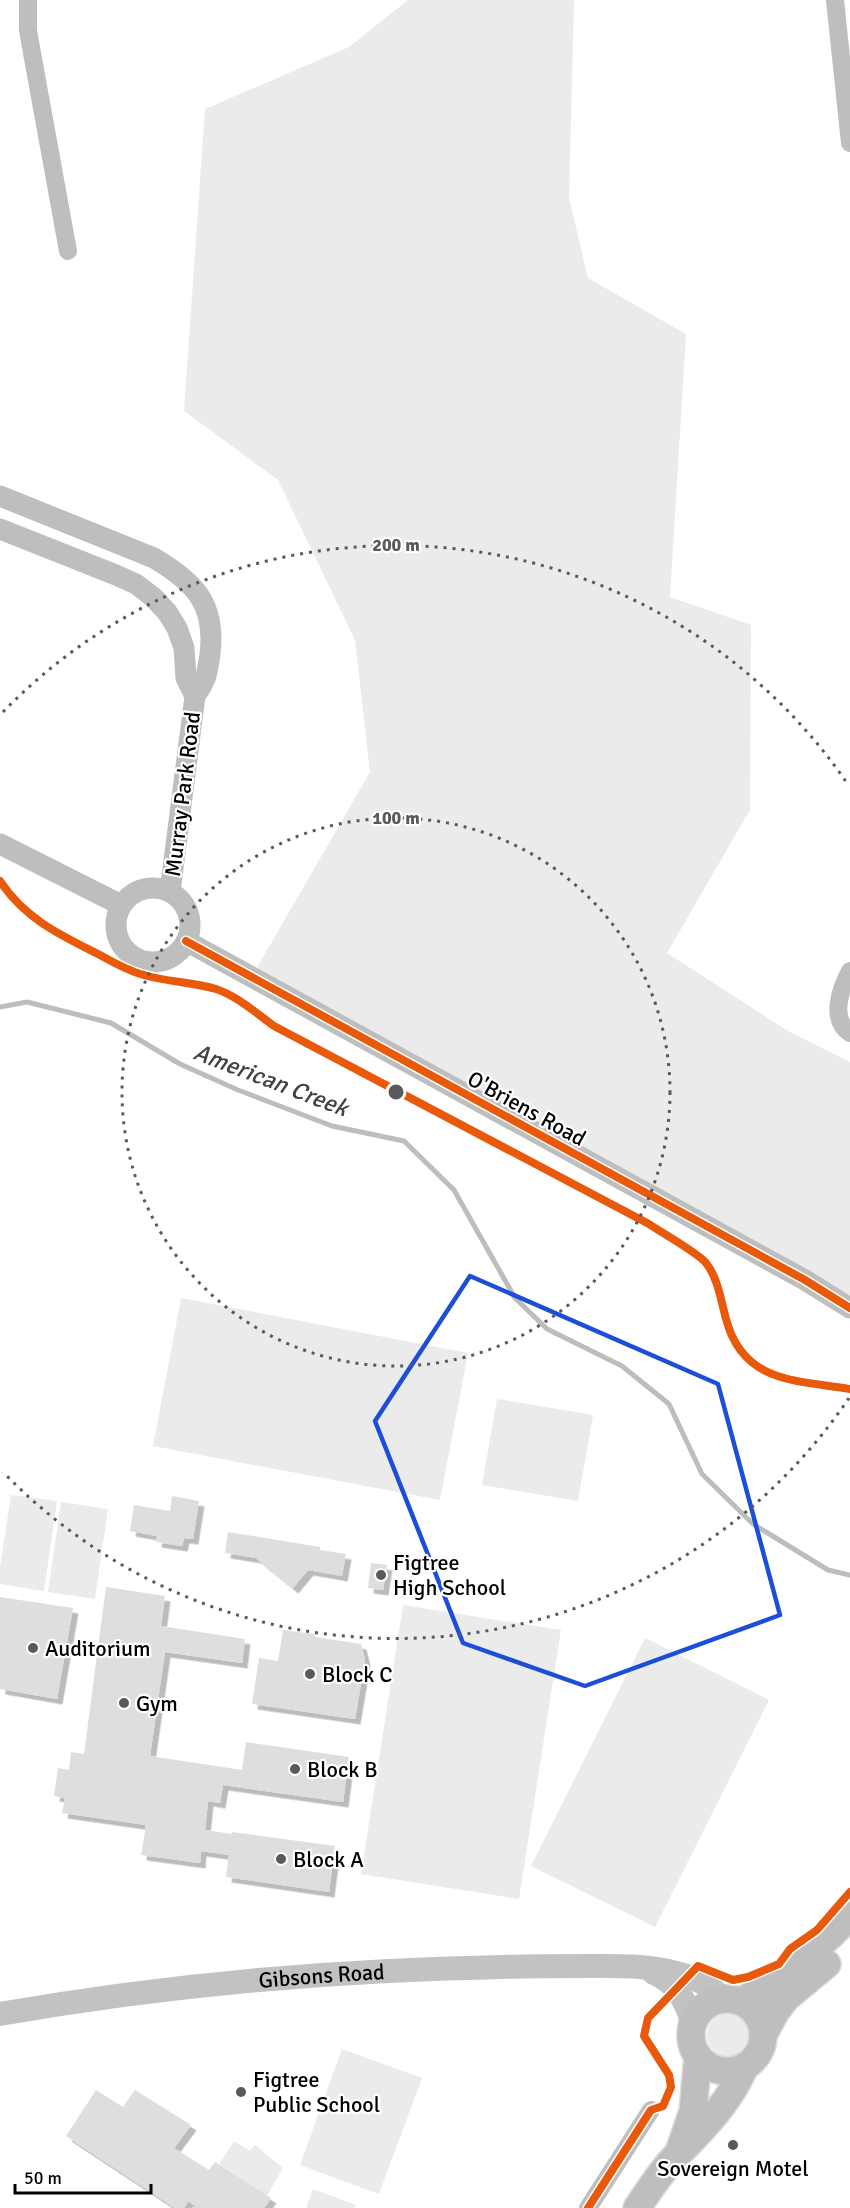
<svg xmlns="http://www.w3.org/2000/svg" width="850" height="2208" font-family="Signika,sans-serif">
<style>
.green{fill:#ebebeb}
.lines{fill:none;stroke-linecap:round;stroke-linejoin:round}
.stream{stroke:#bdbdbd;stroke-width:5}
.building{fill:#dedede;filter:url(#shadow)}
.primary-casing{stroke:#dbdbdb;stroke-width:30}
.minor{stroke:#bebebe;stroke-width:18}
.tertiary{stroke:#bebebe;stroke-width:21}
.secondary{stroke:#c2c2c2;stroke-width:24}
.primary{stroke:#bebebe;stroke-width:27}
.cycleway-casing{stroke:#fff;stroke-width:11}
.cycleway{stroke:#e8590c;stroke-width:8}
.marked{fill:none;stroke:#1d4ed8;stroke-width:4.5;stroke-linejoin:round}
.ring{fill:none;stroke:#595959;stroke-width:3;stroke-dasharray:3 6}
.poi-dot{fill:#595959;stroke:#fff;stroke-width:2}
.labels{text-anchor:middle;stroke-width:4.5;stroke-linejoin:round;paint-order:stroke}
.street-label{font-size:22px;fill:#000;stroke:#fff}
.poi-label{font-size:22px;fill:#000;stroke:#fff;text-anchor:start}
.water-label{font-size:24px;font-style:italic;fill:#424242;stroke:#fff}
.centre{fill:#595959;stroke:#fff;stroke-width:3}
.ring-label{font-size:18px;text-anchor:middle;font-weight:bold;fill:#595959;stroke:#fff;stroke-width:4.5;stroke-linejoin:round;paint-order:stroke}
</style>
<defs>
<filter id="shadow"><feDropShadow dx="5.5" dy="5.5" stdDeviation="0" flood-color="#0004"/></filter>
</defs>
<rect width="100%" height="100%" fill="#fff"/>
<path class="green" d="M408 0H574L569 198 588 278 686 334 670 597 751 625 750 810 667 953 788 1031 850 1062V1308L251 978 370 772 355 640 278 480 184 411 205 109 349 47Z
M181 1298 468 1353 440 1500 153 1446Z
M497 1399 593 1415 578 1501 482 1485Z
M11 1495 57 1501 44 1591 0 1584V1567Z
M61 1502 108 1509 95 1599 48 1592Z
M403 1605 561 1630 519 1899 361 1874Z
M645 1638 769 1700 655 1927 531 1866Z
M707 2035a22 22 0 1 1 44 0a22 22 0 1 1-44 0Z
M342 2049 422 2078 379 2194 300 2165Z
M234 2141 250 2151 255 2145 283 2168 267 2196 219 2164Z
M313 2189 356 2205 355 2208H306Z"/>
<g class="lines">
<path class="stream" d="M0 1007 27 1002 111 1023 180 1064 238 1090 332 1126 404 1141 454 1190 515 1298 547 1329 622 1366 669 1404 702 1474 753 1524 828 1570 850 1575"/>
</g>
<path class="building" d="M172 1496 199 1501 193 1539 184 1538 182 1546 156 1542 157 1536 130 1531 134 1505 170 1511Z
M228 1532 320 1547V1550L346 1554 342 1576 308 1570 293 1588 256 1558 225 1553Z
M371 1563 387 1565 383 1590 368 1588Z
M106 1587 165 1596 161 1626 245 1639 242 1663 165 1652 150 1756 242 1770 246 1742 349 1757 343 1802 223 1785 220 1803 208 1801 205 1830 232 1834V1832L335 1846 329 1892 226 1877 229 1855 201 1851 200 1863 141 1855 146 1825 62 1813 65 1798 54 1796 58 1768 69 1770 71 1752 84 1754Z
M0 1597 73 1608 57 1699 0 1689Z
M283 1630 315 1634V1637L361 1644 365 1660 355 1719 252 1704 259 1658 278 1661Z
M96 2090 123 2107 135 2090 191 2125 174 2148 209 2170 215 2162 271 2198 264 2208H198L188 2201 184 2208H175L66 2136Z"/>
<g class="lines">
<defs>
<path id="primary" d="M691 2035a36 36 0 1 1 72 0a36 36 0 1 1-72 0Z
M741 2002C781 1976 819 1951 850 1915
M763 2035 776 2011 786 1998 827 1964
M680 2149 693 2111 698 2056
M637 2208C650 2189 663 2168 680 2152 706 2126 730 2101 745 2066"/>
</defs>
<use href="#primary" class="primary-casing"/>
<path class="minor" d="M28 0V30L32 53 68 251
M835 0 850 143
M850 971C841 988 829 1019 850 1033
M588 2208 651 2110"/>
<path class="tertiary" d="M0 496 154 558C194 582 216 603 210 654 207 674 207 679 195 696L170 892
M0 529 116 575 136 584 153 597 167 612 177 628 184 648 186 678 195 696
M0 844 121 905
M116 925a37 37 0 1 1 74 0a37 37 0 1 1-74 0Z
M186 941 805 1280 850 1308"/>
<g class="secondary">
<path d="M654 1973C677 1983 685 2000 693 2023"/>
<path id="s1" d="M0 2014C166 1985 334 1970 503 1967 532 1966 561 1966 589 1966 618 1966 647 1965 676 1973 694 1977 710 1984 722 1999"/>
</g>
<use href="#primary" class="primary"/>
<defs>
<path id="cycleway" d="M0 881C24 918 60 935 98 954 113 962 128 971 144 975 167 982 193 982 216 989 237 996 256 1013 274 1026L649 1224C662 1233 698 1253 706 1263 718 1278 721 1301 726 1319 743 1383 795 1380 850 1389
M186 941 805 1280 850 1308
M588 2208 651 2110 663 2106 671 2087 669 2075 644 2036 648 2018 698 1966 733 1980 748 1977 779 1964 790 1949 817 1930 850 1892"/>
</defs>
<use href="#cycleway" class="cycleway-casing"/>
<use href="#cycleway" class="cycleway"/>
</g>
<path class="marked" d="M470 1276 718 1384 780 1615 585 1686 463 1643 375 1421Z"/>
<g class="ring">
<circle cx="396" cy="1092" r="274"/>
<path d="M849 1398A547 547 0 0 1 3 1472M3 712A547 547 0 0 1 849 786"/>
</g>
<g class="poi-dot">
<circle cx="381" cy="1575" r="6"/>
<circle cx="33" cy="1648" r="6"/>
<circle cx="310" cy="1674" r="6"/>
<circle cx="124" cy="1703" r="6"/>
<circle cx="295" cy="1769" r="6"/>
<circle cx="281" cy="1859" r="6"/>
<circle cx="241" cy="2092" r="6"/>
<circle cx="733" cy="2145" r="6"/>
</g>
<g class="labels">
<g class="street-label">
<text transform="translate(182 794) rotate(-83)" y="8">Murray Park Road</text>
<text transform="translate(527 1108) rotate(29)" y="8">O'Briens Road</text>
<text dy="8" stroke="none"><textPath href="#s1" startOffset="324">Gibsons Road</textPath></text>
</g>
<g class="poi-label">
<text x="393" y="1570">Figtree<tspan x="393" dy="25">High School</tspan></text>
<text x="45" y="1656">Auditorium</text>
<text x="322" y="1682">Block C</text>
<text x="136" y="1711">Gym</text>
<text x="307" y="1777">Block B</text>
<text x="293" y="1867">Block A</text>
<text x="253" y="2087">Figtree<tspan x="253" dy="25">Public School</tspan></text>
<text x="733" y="2176" text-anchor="middle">Sovereign Motel</text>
</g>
<g class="water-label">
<text transform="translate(271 1080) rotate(21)" y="8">American Creek</text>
</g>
</g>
<circle cx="396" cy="1092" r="9" class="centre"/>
<g class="ring-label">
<text x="396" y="551">200 m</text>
<text x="396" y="824">100 m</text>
</g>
<path d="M15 2184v9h136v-9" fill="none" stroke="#000000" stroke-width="3"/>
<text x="24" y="2184" font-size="18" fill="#000000" stroke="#ffffff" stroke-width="4.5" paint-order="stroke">50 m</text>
</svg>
